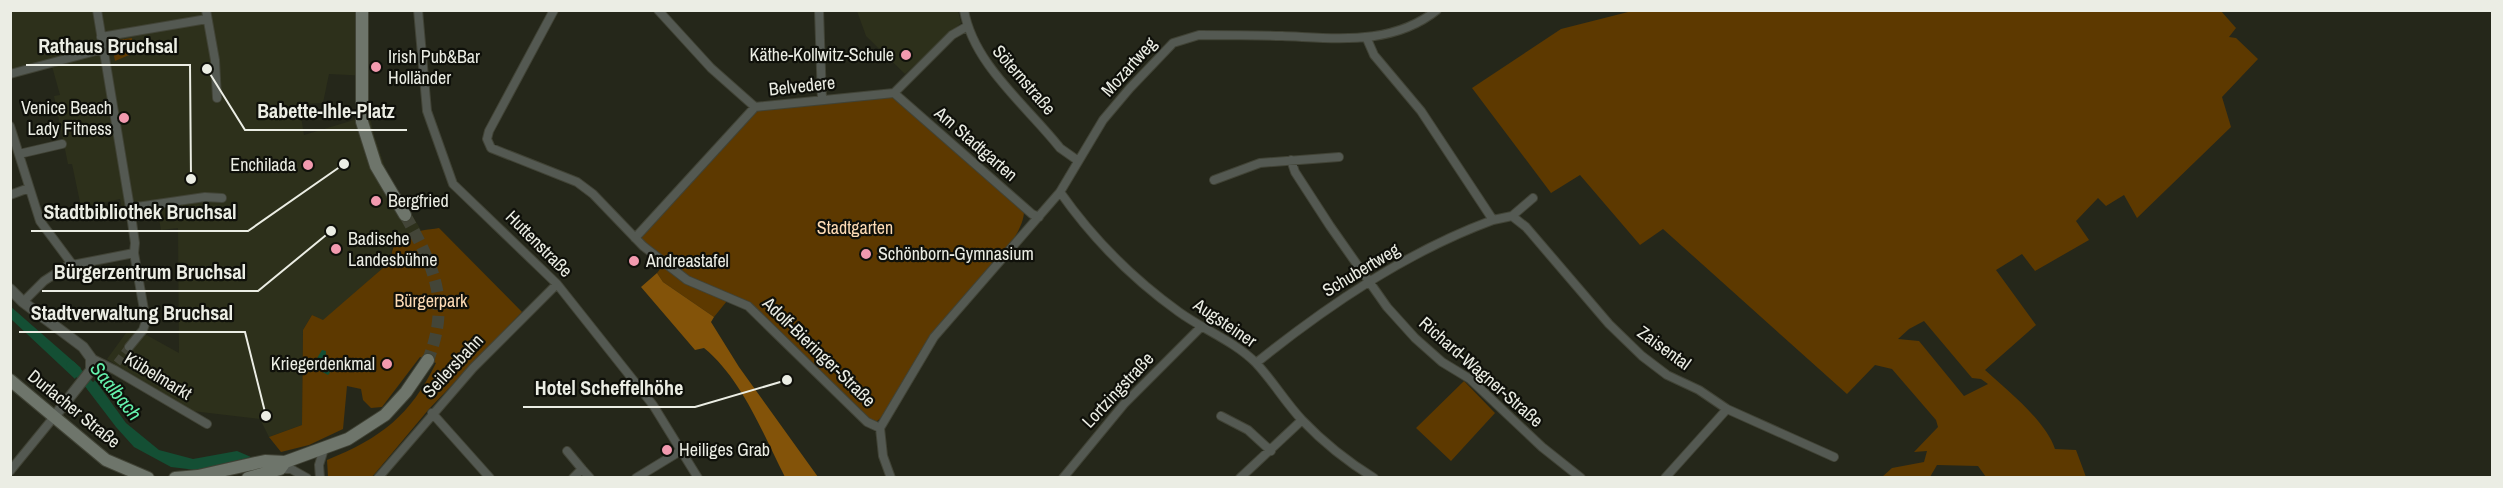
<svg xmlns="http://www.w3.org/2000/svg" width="2503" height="488" font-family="'Archivo Narrow',sans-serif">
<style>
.built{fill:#2d301b}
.green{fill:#5d3900;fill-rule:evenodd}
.forest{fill:#835309}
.water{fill:#144f34}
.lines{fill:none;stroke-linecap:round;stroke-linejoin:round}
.canal{stroke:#144f34;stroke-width:9}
.minor-tunnel{stroke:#434538;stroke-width:8;stroke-dasharray:8 4;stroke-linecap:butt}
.secondary-tunnel{stroke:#434538;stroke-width:12;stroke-dasharray:12 6;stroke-linecap:butt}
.minor-casing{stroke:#414336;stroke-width:10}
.tertiary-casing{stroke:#414336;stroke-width:12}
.secondary-casing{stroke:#414336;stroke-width:14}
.minor{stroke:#545952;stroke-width:8}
.tertiary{stroke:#545952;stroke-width:10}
.secondary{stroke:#6e756b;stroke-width:12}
.poi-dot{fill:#f29aaf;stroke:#0f100a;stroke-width:2}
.labels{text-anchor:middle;stroke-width:4.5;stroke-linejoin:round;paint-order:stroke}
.poi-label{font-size:18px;fill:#ebede4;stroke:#0f100a;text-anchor:start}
.street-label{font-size:18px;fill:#ebede4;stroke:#0f100a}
.park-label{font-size:18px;fill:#fddbb5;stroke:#0f100a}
.water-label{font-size:20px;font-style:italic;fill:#64f1ad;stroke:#0f100a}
.leader{fill:none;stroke:#ebede4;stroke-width:2}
.callout-dot{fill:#ebede4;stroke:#0f100a;stroke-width:2}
.callout-label{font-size:20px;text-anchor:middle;font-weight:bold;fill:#ebede4;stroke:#0f100a;stroke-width:4.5;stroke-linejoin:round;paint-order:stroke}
</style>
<rect width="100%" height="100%" fill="#25271a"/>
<path class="built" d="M11 11H368L369 76 329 74 323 103 299 104 304 135 354 120 370 117 374 135 387 173 421 230 401 236 392 246 391 261 323 321 312 315 303 330 302 425 269 437 260 419 192 411 107 359 126 333H143L179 353 178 228 161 230 157 208 123 214 120 199 81 207 72 164H68L54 96 60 95 50 59 11 71Z
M857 11H958L961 23 905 74 866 36Z"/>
<path class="green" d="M1636 10 2221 11 2236 28 2229 37 2236 38 2258 59 2222 97 2231 127 2137 218 2124 195 2106 206 2098 198 2076 221 2089 240 2035 271 2022 254 1996 270 2036 325 1985 370C2007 390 2046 421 2055 449L2076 450 2086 477H1986L1978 466 1937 465 1930 477H1882L1892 468 1924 462 1927 451 1914 452 1938 427 1936 420 1892 369 1875 365 1847 394 1663 229 1640 245 1580 175 1551 193 1472 88 1561 29ZM1924 321 1972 378 1981 379 1988 384 1964 396 1919 341 1898 339 1909 329Z
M132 38 134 53 115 61 111 41Z
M894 90 1024 212C1023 246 952 306 932 337 914 363 902 402 876 422L867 419 731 296 714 317 663 282 657 273 665 263 640 238 756 110Z
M439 228 522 312 429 409 372 477H328L327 460C381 438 410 416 436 363L420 357 382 407 371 408 363 400 361 389 347 386 343 429 309 445 281 452 269 437 302 425 303 330 312 315 323 320 391 261C392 231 414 232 439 228Z
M1464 381 1495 413 1451 461 1416 428Z"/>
<path class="forest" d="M657 273 663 282 714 317 711 322 739 367 818 477H785C763 434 742 379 704 348L695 350 641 287Z"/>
<path class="water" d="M10 306 81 368 75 379 11 319Z
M322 350 326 351 325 366 331 371 328 375 317 369 316 360Z
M95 380 126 423 159 450 193 459 237 451 251 457 196 470 171 467 134 447 116 427 87 389Z"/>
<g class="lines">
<path class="canal" d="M71 365 98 394"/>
<path class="minor-tunnel" d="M117 363 129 347"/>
<path class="secondary-tunnel" d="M405 215C434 267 451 301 428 360"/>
<defs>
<path id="minor" d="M97 10 130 208 135 243 134 253 146 321 143 330 129 347
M206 10 215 60 217 98
M418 10 427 111 453 184 557 284 653 405 698 478
M554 10 489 131 487 139 491 148 577 182 593 194 643 246 687 280 748 306 867 422 880 428 883 456 891 478
M658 10 711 68 755 107
M819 10 822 100
M964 10C973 64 1027 106 1060 148L1077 160
M101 37 207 19
M1367 39 1374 55 1421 111 1493 220 1512 216 1526 227 1609 324 1642 356 1667 375 1699 390 1727 409 1834 457
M10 74 103 49
M894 93 1032 214 1039 217
M10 126 40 221 72 264
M19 154 62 144
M1291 160 1295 172 1330 226 1387 307 1415 338 1442 362 1470 379 1542 447 1581 478
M1214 180 1260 163 1339 157
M1060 192C1093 239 1133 279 1179 312 1204 330 1234 341 1256 363 1273 381 1285 402 1302 420 1323 442 1348 462 1374 478
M10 195 29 188
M130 208 205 197 222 198
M1512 216 1533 198
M635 238 755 107 894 93 952 35 966 27
M23 302 44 281 67 266 134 253
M91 358 115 370 207 424
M1256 363C1327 306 1406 252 1493 220
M432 413 490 478
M1221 416 1248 430 1271 451
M880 428 934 337 1060 192 1103 120 1130 88 1173 43 1199 35C1226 35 1254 35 1282 36 1337 38 1392 46 1437 10
M567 451 582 469
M280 469H291L307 478
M10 471 54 417
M320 478 319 465 324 449
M378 478 473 368 557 284
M573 478 582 469 590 478
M636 478 682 450
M1063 478 1124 404 1201 327
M1240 478 1302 420
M1665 478 1727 409"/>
<path id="tertiary" d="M10 289 23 302 83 347 91 358V370L54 417"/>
<path id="secondary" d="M362 10V122L376 166 405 215
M10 380 106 460 148 478
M175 478 198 476 265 461 285 462 348 439 385 415 406 392 428 360
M248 478 280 469 285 462"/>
</defs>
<use href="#minor" class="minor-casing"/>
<use href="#tertiary" class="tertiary-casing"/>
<use href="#secondary" class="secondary-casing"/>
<use href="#minor" class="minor"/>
<use href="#tertiary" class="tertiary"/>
<use href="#secondary" class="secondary"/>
</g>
<g class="poi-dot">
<circle cx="906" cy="55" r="6"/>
<circle cx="376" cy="67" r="6"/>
<circle cx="124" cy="118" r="6"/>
<circle cx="308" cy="165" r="6"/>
<circle cx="376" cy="201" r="6"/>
<circle cx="336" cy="249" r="6"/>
<circle cx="866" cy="254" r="6"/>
<circle cx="634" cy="261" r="6"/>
<circle cx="387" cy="364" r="6"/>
<circle cx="667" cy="450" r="6"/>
</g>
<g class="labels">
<g class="poi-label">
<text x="894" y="61" text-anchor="end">Käthe-Kollwitz-Schule</text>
<text x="388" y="63">Irish Pub&amp;Bar<tspan x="388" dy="21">Holländer</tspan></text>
<text x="112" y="114" text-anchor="end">Venice Beach<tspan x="112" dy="21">Lady Fitness</tspan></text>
<text x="296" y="171" text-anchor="end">Enchilada</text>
<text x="388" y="207">Bergfried</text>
<text x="348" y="245">Badische<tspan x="348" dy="21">Landesbühne</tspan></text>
<text x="878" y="260">Schönborn-Gymnasium</text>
<text x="646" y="267">Andreastafel</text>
<text x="375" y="370" text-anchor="end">Kriegerdenkmal</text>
<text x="679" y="456">Heiliges Grab</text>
</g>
<g class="street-label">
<text transform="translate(1129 67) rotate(-48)" y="6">Mozartweg</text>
<text transform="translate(1024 80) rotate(49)" y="6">Söternstraße</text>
<text transform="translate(802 86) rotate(-6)" y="6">Belvedere</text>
<text transform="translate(976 144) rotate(41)" y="6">Am Stadtgarten</text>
<text transform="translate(539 244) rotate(45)" y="6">Huttenstraße</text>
<text transform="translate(1361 270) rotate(-31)" y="6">Schubertweg</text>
<text transform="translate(1225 323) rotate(34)" y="6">Augsteiner</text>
<text transform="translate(1664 348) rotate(36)" y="6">Zaisental</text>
<text transform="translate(819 352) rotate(44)" y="6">Adolf-Bieringer-Straße</text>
<text transform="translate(453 366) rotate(-47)" y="6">Seilersbahn</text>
<text transform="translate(1481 372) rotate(41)" y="6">Richard-Wagner-Straße</text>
<text transform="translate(158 376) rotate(31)" y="6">Kübelmarkt</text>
<text transform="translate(1118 390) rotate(-47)" y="6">Lortzingstraße</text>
<text transform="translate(74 409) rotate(39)" y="6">Durlacher Straße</text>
</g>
<g class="park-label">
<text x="855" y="234">Stadtgarten</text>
<text x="431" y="307">Bürgerpark</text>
</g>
<g class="water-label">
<text transform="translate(116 391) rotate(51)" y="7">Saalbach</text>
</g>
</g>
<path class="leader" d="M191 179L190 65H26M207 69L245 130H407M344 164L248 231H31M331 231L258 291H42M266 416L245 332H19M787 380L695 407H523"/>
<g class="callout-dot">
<circle cx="191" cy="179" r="6"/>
<circle cx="207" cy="69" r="6"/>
<circle cx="344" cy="164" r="6"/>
<circle cx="331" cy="231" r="6"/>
<circle cx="266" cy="416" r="6"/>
<circle cx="787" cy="380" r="6"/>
</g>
<g class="callout-label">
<text x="108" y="53">Rathaus Bruchsal</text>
<text x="326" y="118">Babette-Ihle-Platz</text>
<text x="140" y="219">Stadtbibliothek Bruchsal</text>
<text x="150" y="279">Bürgerzentrum Bruchsal</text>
<text x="132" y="320">Stadtverwaltung Bruchsal</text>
<text x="609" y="395">Hotel Scheffelhöhe</text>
</g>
<rect width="2503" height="488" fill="none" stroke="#ebede4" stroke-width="24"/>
</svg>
